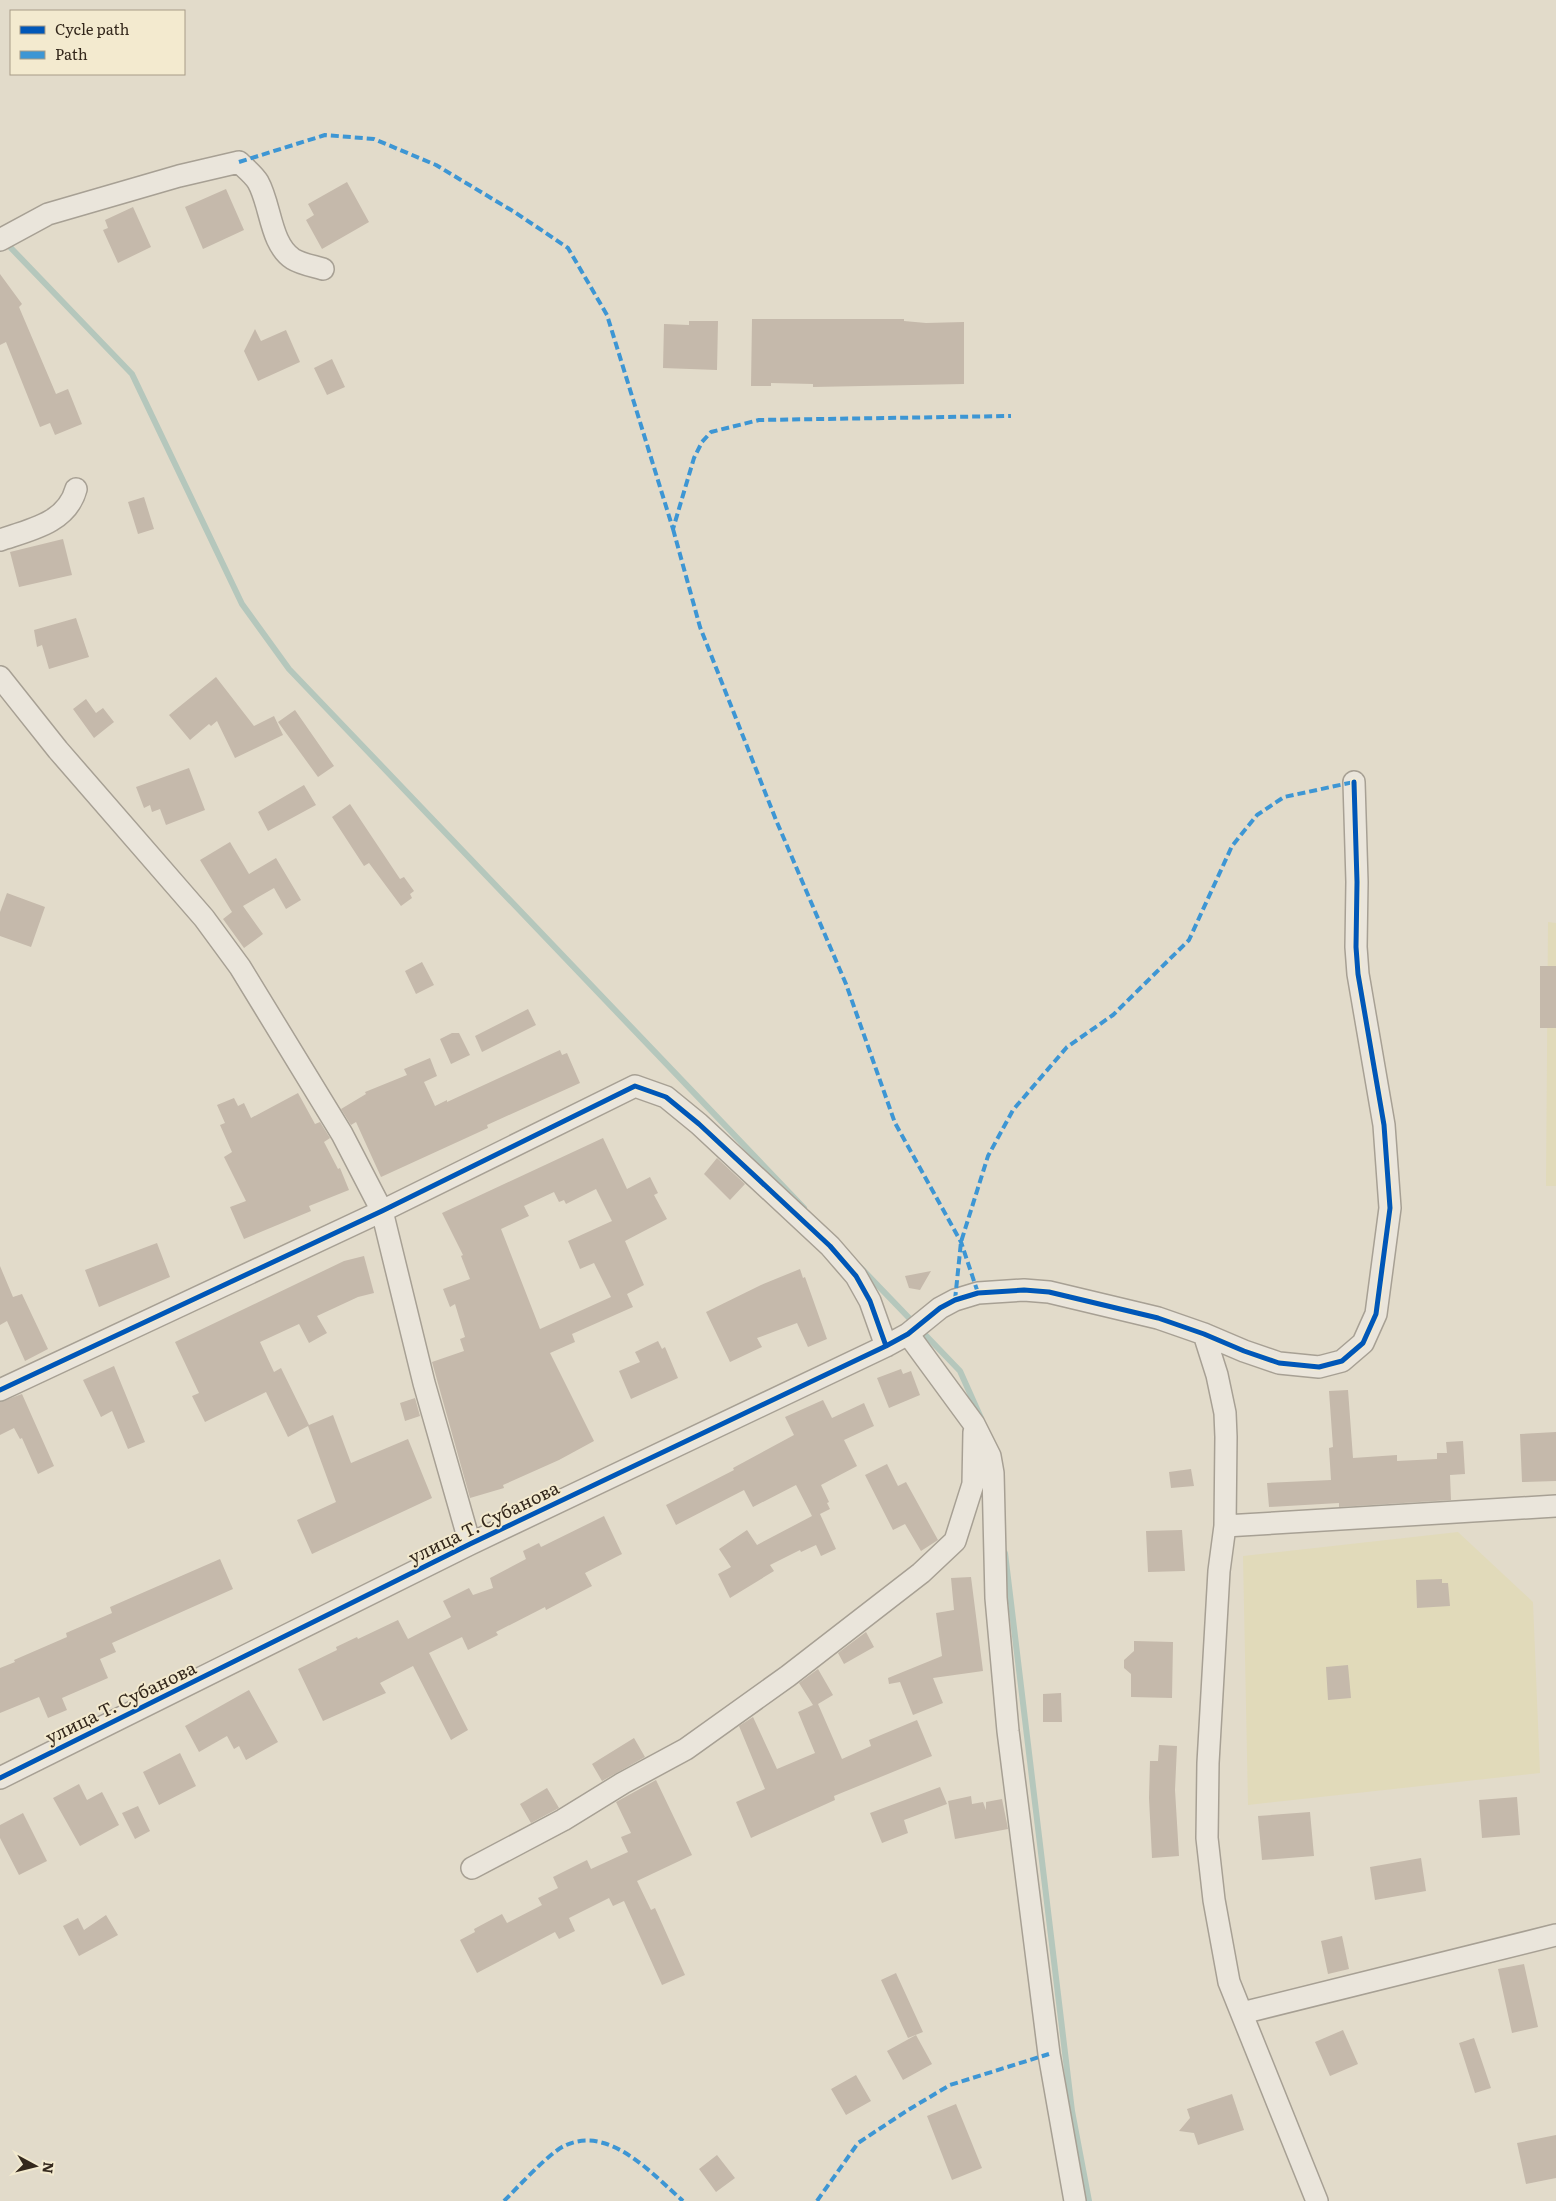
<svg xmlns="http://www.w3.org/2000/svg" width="1556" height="2201" font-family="Literata,serif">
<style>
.farmland{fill:#e1daba}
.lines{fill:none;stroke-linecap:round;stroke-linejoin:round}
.stream{stroke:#b5c7bc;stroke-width:6}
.building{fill:#c5b9ab;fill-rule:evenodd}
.minor-casing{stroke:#a7a094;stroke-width:24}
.minor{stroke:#eae5db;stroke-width:21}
.quiet{stroke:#3d96d4;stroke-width:4;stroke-dasharray:8 4;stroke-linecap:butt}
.cycleway-casing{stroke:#f3eacf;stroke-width:8}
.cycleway{stroke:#0057b8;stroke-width:5}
.labels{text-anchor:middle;stroke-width:4;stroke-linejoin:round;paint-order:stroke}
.street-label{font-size:18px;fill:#34281c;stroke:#f3eacf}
</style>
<rect width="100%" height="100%" fill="#e2dbca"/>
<path class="farmland" d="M1548 922 1556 923V1186H1546Z
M1458 1532 1533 1602 1540 1773 1248 1805 1243 1556Z"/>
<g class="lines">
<path class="stream" d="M10 247 132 374 242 604 289 669 804 1208
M861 1268 960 1371 981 1418
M1005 1553 1072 2111 1089 2201"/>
</g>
<path class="building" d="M347 182 369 222 322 249 306 220 314 215 308 204Z
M226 189 244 230 203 249 185 207Z
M133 207 151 247 118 263 103 230 108 228 105 220Z
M0 274 22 304 19 307 56 394 68 389 82 424 55 435 50 423 40 427 6 342 0 345Z
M752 319H904V321L926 323 964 322V384L813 387V384L771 383V386H751Z
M689 321H718L717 370 663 368 664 324 689 325Z
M255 329 261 341 286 330 300 362 258 381 244 351Z
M332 359 345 387 327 395 314 368Z
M144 497 154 529 138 534 128 502Z
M63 539 72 575 19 587 10 552Z
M76 618 89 657 49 669 42 645 37 647 34 630Z
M216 677 254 726 274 716 283 735 235 758 217 721 211 726 209 724 190 740 169 715Z
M86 699 96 713 103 708 114 722 94 738 73 709Z
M295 710 334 766 318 777 278 722Z
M189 768 205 810 166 825 160 809 152 812 150 805 144 808 136 787Z
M304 785 316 805 268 831 258 812Z
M350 804 400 879 404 877 414 891 410 894 412 898 401 906 369 863 364 866 332 817Z
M230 842 249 874 276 858 301 900 286 909 274 888 243 906 263 934 244 948 223 919 232 912 200 860Z
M7 893 45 907 31 947 0 936V912Z
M422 962 434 985 416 994 405 971Z
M1540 966H1556V1028H1540Z
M528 1009 536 1025 482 1052 475 1036Z
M452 1033H459L470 1055 451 1064 440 1039Z
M560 1050 562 1055 567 1053 580 1083 487 1125 488 1128 381 1177 356 1122 351 1125 341 1109 366 1094 365 1092 407 1075 404 1069 430 1058 437 1076 424 1082 435 1106 447 1100V1102Z
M298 1093 315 1124 320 1122 330 1138 324 1142 338 1169 340 1168 349 1190 309 1206 311 1211 244 1239 230 1207 246 1201 224 1157 232 1152 220 1125 225 1123 217 1105 234 1098 238 1106 244 1103 251 1118Z
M603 1138 627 1189 650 1177 658 1193 654 1195 667 1219 625 1241 644 1285 627 1294 633 1307 572 1334 575 1342 550 1353 594 1441 559 1460 503 1485 504 1488 470 1498 432 1362 464 1351 460 1339 465 1337 455 1304 450 1307 443 1289 470 1279 461 1256 463 1255 442 1213ZM596 1189 612 1221 568 1241 580 1269 594 1263 611 1297 540 1329 501 1229 529 1216 524 1206 554 1192 559 1202 564 1200 566 1204Z
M717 1158 745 1184 730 1200 704 1174Z
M157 1243 170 1277 99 1307 85 1270Z
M364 1256 374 1293 358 1297 317 1316 327 1333 309 1343 299 1324 260 1342 274 1372 281 1368 309 1425 333 1415 351 1463 408 1439 432 1498 312 1554 297 1520 336 1502 308 1426 288 1437 266 1392 205 1422 192 1396 199 1393 175 1342 344 1261Z
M0 1266 13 1297 22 1294 48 1349 25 1361 7 1321 0 1325Z
M800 1269 803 1278 805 1277 827 1339 808 1347 797 1323 757 1338 762 1347 730 1362 706 1312 761 1285Z
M931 1271 920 1290 909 1288 905 1276Z
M658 1341 662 1349 665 1347 678 1378 631 1399 619 1371 640 1362 635 1352Z
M114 1366 145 1442 128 1449 112 1411 101 1417 83 1380Z
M901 1369 903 1374 911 1371 920 1395 889 1408 877 1378Z
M1348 1390 1353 1458 1397 1455V1461L1437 1459V1453H1447L1446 1442 1463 1441 1465 1474 1450 1475 1451 1500 1339 1507V1503L1269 1507 1267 1483 1331 1480 1329 1448 1333 1447 1329 1391Z
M22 1394 54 1466 38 1474 22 1438 20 1439 14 1428 0 1435V1402Z
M415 1398 420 1416 405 1421 400 1403Z
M823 1400 832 1418 864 1403 874 1426 844 1440 857 1466 821 1485 829 1502 827 1503 830 1509 820 1514 836 1549 821 1556 816 1545 801 1552 800 1550 770 1565 774 1571 730 1598 718 1574 731 1567 719 1549 747 1530 757 1545 812 1516 796 1485 753 1507 744 1490 676 1525 666 1505 734 1470 733 1468 794 1435 785 1417Z
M1556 1432V1481L1522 1482 1520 1434Z
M887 1464 898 1486 906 1482 938 1540 921 1551 905 1524 893 1530 865 1475Z
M1191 1469 1194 1486 1171 1488 1169 1472Z
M604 1516 622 1554 585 1573 592 1586 546 1610 545 1607 496 1632 498 1635 468 1650 462 1637 429 1653 468 1730 451 1740 413 1666 380 1683 386 1693 323 1721 298 1669 337 1650 336 1647 357 1637 358 1639 398 1620 408 1639 451 1617 443 1601 469 1588 473 1595 493 1588 490 1578 526 1559 523 1551 539 1543 541 1547Z
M1182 1530 1185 1571 1148 1572 1146 1531Z
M220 1559 233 1589 112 1643 116 1652 100 1659 108 1678 62 1698 67 1710 48 1718 39 1697 0 1713V1668L15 1662 14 1660 67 1637 66 1633 112 1613 110 1607Z
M971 1577 983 1671 933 1678 943 1703 913 1715 900 1682 889 1684 888 1678 942 1656 936 1613 954 1610 951 1578Z
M1442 1579V1583H1448L1450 1606 1417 1608 1416 1580Z
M866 1632 874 1647 844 1664 838 1653Z
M1134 1641 1173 1642 1172 1698 1131 1697V1674L1124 1668V1660L1134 1651Z
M1348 1665 1351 1698 1328 1700 1326 1667Z
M818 1669 833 1695 818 1704 842 1759 871 1746 869 1740 917 1720 932 1756 834 1796 835 1800 751 1838 736 1802 765 1789 739 1726 753 1717 777 1769 815 1753 798 1712 813 1705 799 1683Z
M249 1690 278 1742 246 1760 239 1746 234 1749 227 1736 199 1752 185 1726Z
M1061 1693 1062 1722H1043V1694Z
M634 1738 645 1757 602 1781 592 1764Z
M1159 1745 1177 1746 1175 1790 1179 1856 1152 1858 1149 1798 1150 1761H1158Z
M180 1753 196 1786 159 1805 143 1772Z
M656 1780 692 1855 637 1881 651 1910 655 1908 685 1975 662 1985 624 1901 613 1906 609 1898 569 1918 575 1931 559 1939 555 1932 477 1973 460 1940 475 1932 474 1929 502 1914 507 1923 542 1905 538 1898 558 1888 553 1877 587 1860 591 1869 628 1852 621 1837 631 1833 616 1802Z
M79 1784 87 1800 102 1792 119 1825 80 1846 53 1798Z
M940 1787 947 1804 904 1820 908 1833 882 1843 870 1813Z
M547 1788 559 1808 531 1823 520 1804Z
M971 1796 972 1804 983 1802 986 1810V1802L1002 1799 1008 1829 955 1839 948 1801Z
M1517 1797 1520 1835 1482 1838 1479 1800Z
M138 1806 150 1831 135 1839 122 1813Z
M1310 1812 1314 1856 1262 1860 1258 1816Z
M23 1813 47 1861 19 1875 0 1838V1825Z
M1421 1858 1426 1891 1375 1900 1370 1867Z
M106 1915 118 1935 79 1956 63 1926 78 1918 84 1930Z
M1342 1936 1349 1969 1328 1974 1321 1941Z
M1524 1964 1538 2027 1512 2033 1498 1969Z
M896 1973 923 2032 908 2038 881 1980Z
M1343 2030 1358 2064 1330 2076 1315 2042Z
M916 2035 932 2064 903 2080 887 2051Z
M1474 2038 1491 2088 1475 2093 1459 2043Z
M856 2075 871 2101 846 2115 831 2089Z
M1232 2094 1244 2130 1198 2145 1194 2133 1179 2131 1190 2118 1187 2109Z
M956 2104 982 2168 952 2180 927 2116Z
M1556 2135V2178L1526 2184 1517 2143Z
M717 2155 735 2178 716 2192 699 2169Z"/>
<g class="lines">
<defs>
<path id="minor" d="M0 240 48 214 179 176 239 162C245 168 254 175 258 182 271 205 270 244 293 259 301 264 313 266 323 269
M0 540C30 530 67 523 76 489
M0 677 58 750 204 918 240 967 342 1134 382 1211 424 1383 470 1544
M908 1334 974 1424 990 1456 993 1473 996 1598 1008 1731 1049 2054 1075 2201
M1204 1334 1217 1375 1225 1413 1226 1437 1225 1526 1219 1571 1208 1763 1207 1838 1214 1900 1229 1982 1317 2201
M0 1390 382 1211 635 1086 666 1097 699 1124 830 1246 856 1276 870 1301 886 1346
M1225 1526 1556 1506
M0 1778 470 1544 886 1346 908 1334 940 1308 955 1300 978 1293 1024 1290 1049 1292 1158 1318 1204 1334 1244 1351 1279 1363 1319 1367 1342 1361 1363 1343 1376 1314 1390 1208 1384 1125 1358 974 1356 947 1357 882 1354 782
M472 1868 563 1820 623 1783 686 1749 788 1676 921 1573 955 1541 973 1484 974 1432
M1242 2013 1556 1935"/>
</defs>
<use href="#minor" class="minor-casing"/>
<use href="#minor" class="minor"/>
<path class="quiet" d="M239 162 325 135 374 139 436 165 516 213 568 248 607 315 673 529 694 458 702 442 711 432 759 420 1011 416
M673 529 700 627 776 820 846 984 895 1123 961 1242 978 1293
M955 1300 961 1242 988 1156 1013 1110 1067 1047 1113 1015 1189 940 1232 846 1257 815 1284 797 1354 782
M504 2201C517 2188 549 2153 564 2146 609 2124 652 2174 683 2201
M817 2201 858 2143 908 2110 950 2085 1049 2054"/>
<defs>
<path id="cycleway" d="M0 1390 382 1211 635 1086 666 1097 699 1124 830 1246 856 1276 870 1301 886 1346
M0 1778 470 1544 886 1346 908 1334 940 1308 955 1300 978 1293 1024 1290 1049 1292 1158 1318 1204 1334 1244 1351 1279 1363 1319 1367 1342 1361 1363 1343 1376 1314 1390 1208 1384 1125 1358 974 1356 947 1357 882 1354 782"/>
</defs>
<use href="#cycleway" class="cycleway-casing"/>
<use href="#cycleway" class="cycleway"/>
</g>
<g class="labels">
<g class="street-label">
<text transform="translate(484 1523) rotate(-26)" y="6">улица Т. Субанова</text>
<text transform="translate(121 1703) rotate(-26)" y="6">улица Т. Субанова</text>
</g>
</g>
<rect x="10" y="10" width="175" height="65" fill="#f3eacf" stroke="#a79c87"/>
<rect x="20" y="26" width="25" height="8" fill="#0057b8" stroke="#a79c87"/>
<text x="55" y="35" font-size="15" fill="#34281c">Cycle path</text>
<rect x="20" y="51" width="25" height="8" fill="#3d96d4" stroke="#a79c87"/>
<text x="55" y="60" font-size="15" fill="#34281c">Path</text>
<g transform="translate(35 2166) rotate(97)" stroke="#f3eacf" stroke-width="4" paint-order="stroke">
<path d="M0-4L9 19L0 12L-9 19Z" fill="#34281c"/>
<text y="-8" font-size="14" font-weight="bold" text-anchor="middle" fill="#34281c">N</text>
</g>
</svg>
